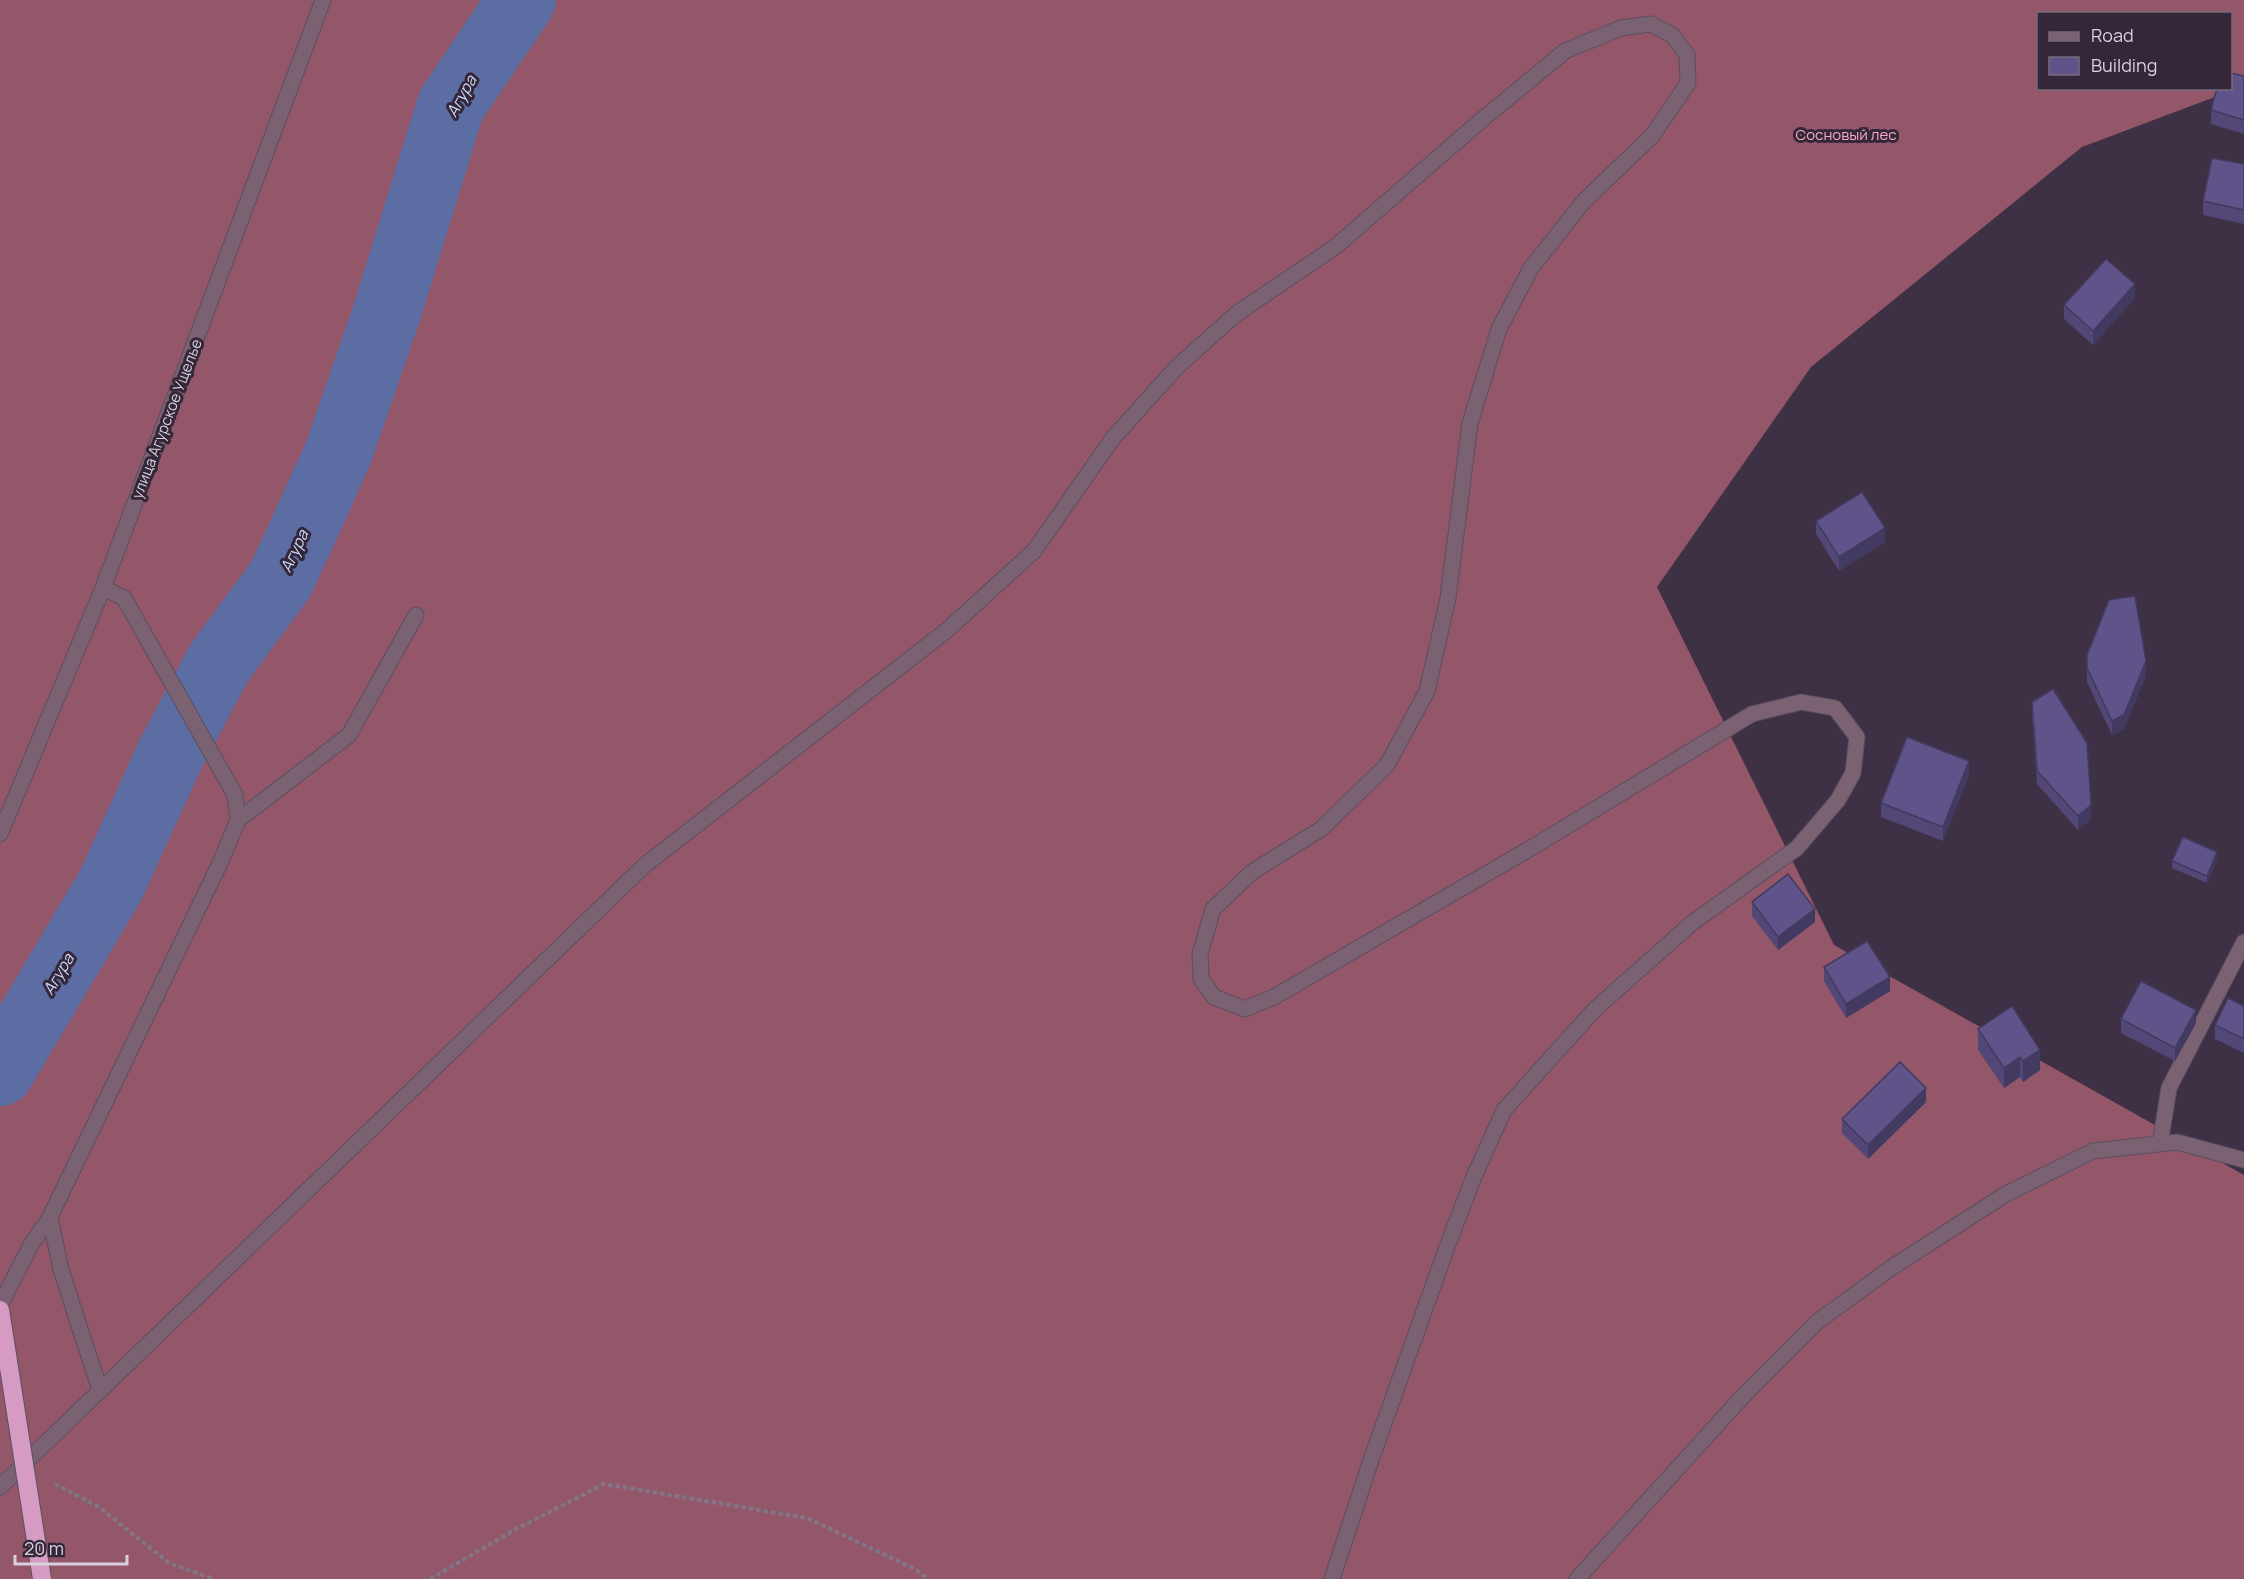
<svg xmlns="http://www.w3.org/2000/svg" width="2244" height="1579" font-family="Manrope,sans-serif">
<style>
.forest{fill:#945669;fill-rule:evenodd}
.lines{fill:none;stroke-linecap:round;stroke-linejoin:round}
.river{stroke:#5c6da3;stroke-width:68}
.minor-casing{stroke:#5b4e60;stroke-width:17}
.path{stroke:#817687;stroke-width:4;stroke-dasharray:4.5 3;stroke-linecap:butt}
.minor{stroke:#7a6273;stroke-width:15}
.highway-bridge-casing{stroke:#5b4e60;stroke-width:20;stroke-linecap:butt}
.highway-bridge{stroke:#d59bc3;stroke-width:18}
.wall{fill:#524776}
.shaded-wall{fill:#423a60}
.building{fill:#5f5389;stroke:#423a60;stroke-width:1.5}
.labels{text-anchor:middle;stroke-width:6;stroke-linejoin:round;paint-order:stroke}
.park-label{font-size:15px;fill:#f7abc0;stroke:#35273a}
.street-label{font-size:15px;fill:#d9d0dd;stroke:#35273a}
.water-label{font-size:16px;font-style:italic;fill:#cdd9f9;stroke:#35273a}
</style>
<rect width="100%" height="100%" fill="#3f3145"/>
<path class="forest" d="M0 0H2244V86L2082 147 1811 367 1657 587 1834 945 2244 1175V1579H0ZM2038 14H2230V88H2038Z"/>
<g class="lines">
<path class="river" d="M0 1072 112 883 169 757 219 663 281 579 338 454 387 312 451 105 522 0"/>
<defs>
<path id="minor" d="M238 820 349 735 416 615
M0 834 103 588 323 0
M2160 1144 2169 1088 2244 942
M50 1217 61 1270 100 1390
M0 1305 32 1243 50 1217 220 863 238 820 235 795 124 598 103 588
M0 1487 645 865 946 631 1034 551 1113 438 1177 367 1236 314 1335 247 1478 123 1565 51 1621 28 1651 24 1672 35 1687 55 1688 83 1652 136 1585 200 1531 268 1499 329 1470 423 1448 598 1427 691 1387 765 1321 829 1252 872 1213 909 1200 954 1201 979 1214 997 1245 1009 1274 997 1531 848 1752 714 1801 702 1835 708 1857 737 1853 773 1838 800 1797 848 1692 923 1595 1009 1504 1110 1473 1179 1447 1247 1372 1457 1332 1579
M1577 1579 1745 1394 1817 1322 1891 1268 2006 1194 2093 1151 2177 1142 2244 1160"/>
</defs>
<use href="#minor" class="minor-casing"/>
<path class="path" d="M55 1484 99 1507 169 1563 214 1579
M430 1579 516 1529 604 1484 807 1518 915 1569 928 1579"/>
<use href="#minor" class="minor"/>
<defs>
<path id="highway-bridge" d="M0 1310 42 1579"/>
</defs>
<use href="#highway-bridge" class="highway-bridge-casing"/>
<use href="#highway-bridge" class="highway-bridge"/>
</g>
<path class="wall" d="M2244 76V134L2211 124V110Z
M2244 164V224L2203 215V201Z
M2135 298 2093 345 2064 319V305Z
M1816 521 1885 542 1839 571 1816 534Z
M2087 655 2146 675 2124 729 2112 735 2087 682Z
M2032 702 2091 819 2078 830 2037 784 2032 716Z
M1969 775 1943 841 1881 817V803Z
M2217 859 2207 883 2172 868V861Z
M1752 902 1815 922 1778 950 1752 916Z
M1824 967 1890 991 1846 1018 1824 981Z
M2244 1006V1053L2215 1039V1025Z
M2121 1019 2196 1023 2175 1061 2121 1033Z
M1978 1029 2040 1070 2023 1082 2020 1077 2004 1088 1978 1050Z
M1926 1102 1868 1159 1842 1133V1119Z"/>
<path class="shaded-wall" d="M2135 284V298L2093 345V331Z
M1885 528V542L1839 571V557Z
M2146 661V675L2124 729 2112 735V721Z
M1969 761V775L1943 841V827Z
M2091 805V819L2078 830V816Z
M2217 852V859L2207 883V876Z
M1815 909V922L1778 950V937Z
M1890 977V991L1846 1018V1004Z
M2196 1010V1023L2175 1061V1048Z
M2040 1050V1070L2023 1082V1061Z
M2020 1057V1077L2004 1088V1068Z
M1926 1088V1102L1868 1159V1145Z"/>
<path class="building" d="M2230 73 2244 76V120L2211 110 2217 88H2230Z
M2212 158 2244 164V210L2203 201Z
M2106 259 2135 284 2093 331 2064 305Z
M1862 492 1885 528 1839 557 1816 521Z
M2135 596 2146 661 2124 715 2112 721 2087 668V655L2109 600Z
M2053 689 2087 743 2091 805 2078 816 2037 771 2032 702Z
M1907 737 1969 761 1943 827 1881 803Z
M2183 837 2217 852 2207 876 2172 861Z
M1788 874 1815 909 1778 937 1752 902Z
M1867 941 1890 977 1846 1004 1824 967Z
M2141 981 2196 1010 2175 1048 2121 1019Z
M2228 998 2244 1006V1039L2215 1025Z
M2012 1006 2040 1050 2023 1061 2020 1057 2004 1068 1978 1029Z
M1900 1062 1926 1088 1868 1145 1842 1119Z"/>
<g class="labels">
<g class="park-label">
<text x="1846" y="140">Сосновый лес</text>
</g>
<g class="street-label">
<text transform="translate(167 419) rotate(-69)" y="5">улица Агурское Ущелье</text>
</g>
<g class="water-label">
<text transform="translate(461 96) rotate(-61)" y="6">Агура</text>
<text transform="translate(294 551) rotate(-65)" y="6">Агура</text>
<text transform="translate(58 974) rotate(-59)" y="6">Агура</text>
</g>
</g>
<rect x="2037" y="12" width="195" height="78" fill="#35273a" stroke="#776b7b" stroke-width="1.5"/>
<rect x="2049" y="32" width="30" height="9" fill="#7a6273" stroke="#776b7b" stroke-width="1.5"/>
<text x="2091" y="42" font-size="18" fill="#d9d0dd">Road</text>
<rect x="2049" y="57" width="30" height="18" fill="#5f5389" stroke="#776b7b" stroke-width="1.5"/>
<text x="2091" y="72" font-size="18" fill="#d9d0dd">Building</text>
<path d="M15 1555v9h112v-9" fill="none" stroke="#d9d0dd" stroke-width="3"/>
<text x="24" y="1555" font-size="18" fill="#d9d0dd" stroke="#35273a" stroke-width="4.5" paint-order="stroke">20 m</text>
</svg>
